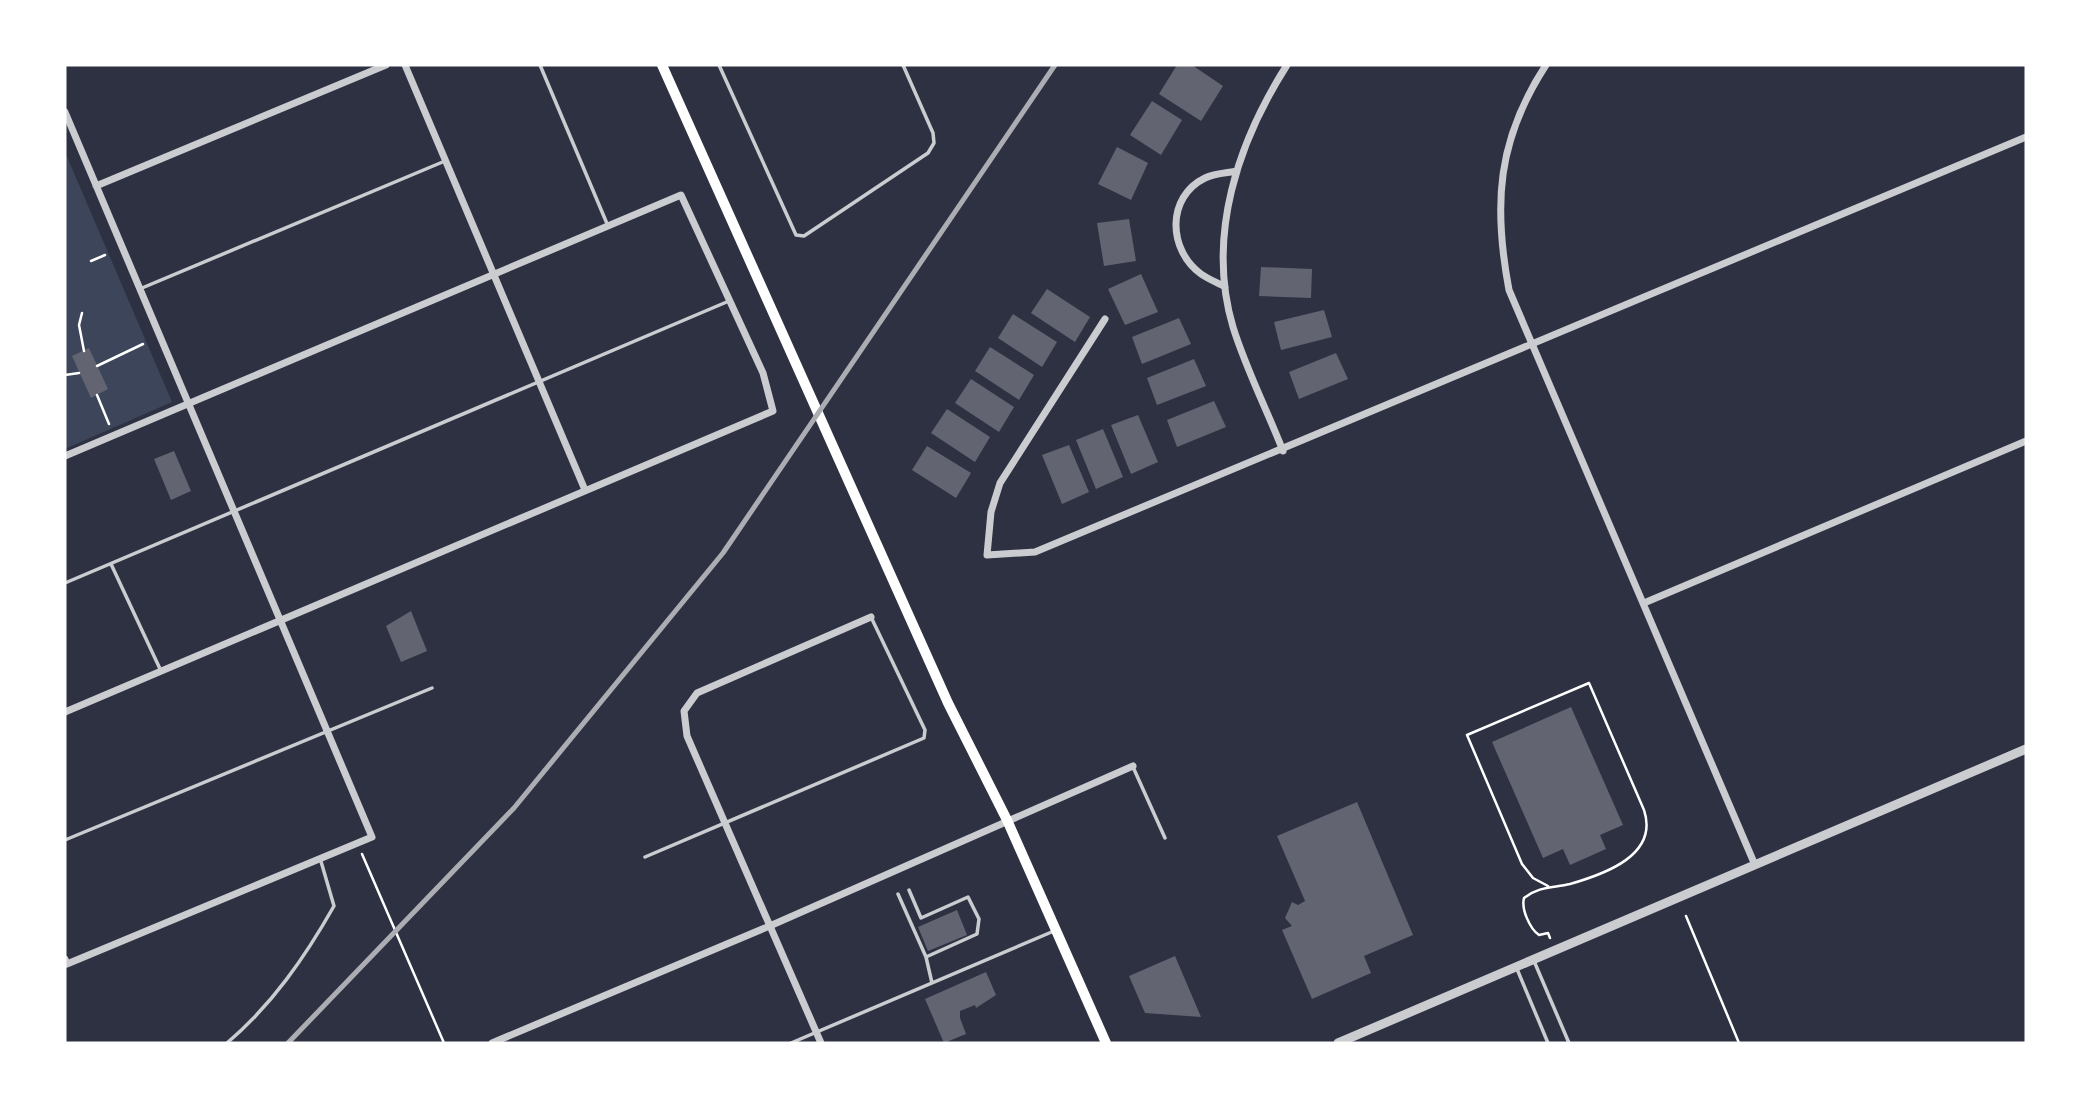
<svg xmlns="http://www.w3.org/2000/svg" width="2091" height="1108" font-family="'Exo 2',sans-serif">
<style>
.green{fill:#3c4559}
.building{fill:#626471}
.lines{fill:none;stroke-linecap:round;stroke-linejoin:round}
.path{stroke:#fff;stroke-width:2.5}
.service{stroke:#caccd0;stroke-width:3.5}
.minor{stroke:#caccd0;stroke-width:7}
.tertiary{stroke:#caccd0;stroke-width:9}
.secondary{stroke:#fff;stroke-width:10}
.rail{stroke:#abadb3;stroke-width:5}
</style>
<rect width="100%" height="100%" fill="#2d3142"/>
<path class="green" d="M65 152 172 402 65 449Z"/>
<path class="building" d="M1177 65H1192L1223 86 1201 121 1159 94Z
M1152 101 1182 120 1161 155 1130 135Z
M1117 147 1148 163 1131 200 1098 184Z
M1129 219 1136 261 1104 266 1097 223Z
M1261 267 1312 269 1311 298 1259 296Z
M1141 274 1158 312 1125 325 1108 289Z
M1047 289 1090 317 1075 342 1031 313Z
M1324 310 1332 337 1281 350 1274 322Z
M1013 314 1057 342 1042 367 998 338Z
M1179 318 1191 344 1142 364 1132 337Z
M990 347 1034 375 1019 400 975 371Z
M89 348 108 389 91 398 72 356Z
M1336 353 1348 379 1299 399 1289 372Z
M1194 359 1206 386 1157 405 1147 378Z
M971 379 1014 407 999 432 955 403Z
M1214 401 1226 427 1177 447 1167 420Z
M947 409 990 437 975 462 931 433Z
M1138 415 1158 462 1131 474 1111 425Z
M1103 429 1123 477 1096 489 1076 440Z
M1069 445 1089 492 1062 504 1042 455Z
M927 446 971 473 956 498 912 470Z
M174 451 191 491 171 500 154 459Z
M411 611 427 651 401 662 386 626Z
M1571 707 1623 825 1600 835 1606 849 1570 865 1563 849 1543 858 1492 742Z
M1357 802 1413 935 1364 956 1371 973 1312 999 1282 930 1292 926 1285 918 1292 902 1298 905 1305 901 1277 836Z
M957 910 967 935 928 951 918 927Z
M1175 956 1201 1017 1145 1013 1129 976Z
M986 972 996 995 976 1008 975 1005 960 1011V1018L966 1034 944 1043 925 999Z"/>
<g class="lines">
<path class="path" d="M91 261 105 255
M82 313 79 325 84 351
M97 366 143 344
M65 375 79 373
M97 395 109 424
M362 854 444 1043
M1548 886 1533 878 1522 864 1467 735 1589 683 1644 810C1659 855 1605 874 1570 884 1553 888 1539 886 1524 898 1521 909 1530 929 1539 935L1548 933 1550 938
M1686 916 1739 1043"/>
<path class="service" d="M540 65 608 226
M719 65 796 235 804 236 928 153 934 143 933 133 903 65
M142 288 445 161
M111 564 161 671
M65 583 729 301
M1133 767 1165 838
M65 840 432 688
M645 857 924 738 925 730 871 617
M898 894 926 957 977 934 979 919 968 897 921 918 909 890
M926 957 932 983
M1534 961 1569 1043
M1517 969 1548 1043
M227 1043C272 1005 305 957 334 906L320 858
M791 1043 1054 931"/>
<path class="minor" d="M405 65 585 490
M1546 65C1497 140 1493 205 1509 290L1755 865
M65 112 372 837 67 964 65 959
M96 186 386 65
M1225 287C1218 283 1208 279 1201 274 1168 250 1166 197 1205 178 1215 173 1227 173 1237 171
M1105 319 1000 483 991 512 987 555 1035 552 2026 137
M1283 451C1267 410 1246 369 1233 327 1206 236 1238 142 1287 65
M65 456 681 195 763 373 773 411 65 712
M1644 603 2026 441
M492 1043 772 925 1133 766
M821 1043 687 736 684 711 697 693 871 617"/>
<path class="tertiary" d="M1338 1043 2026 749"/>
<path class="secondary" d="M662 65 948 703 1007 820 1106 1043"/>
<path class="rail" d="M288 1043 514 808 723 553 1055 65"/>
</g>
<rect width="2091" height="1108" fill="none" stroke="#ffffff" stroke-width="133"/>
</svg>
